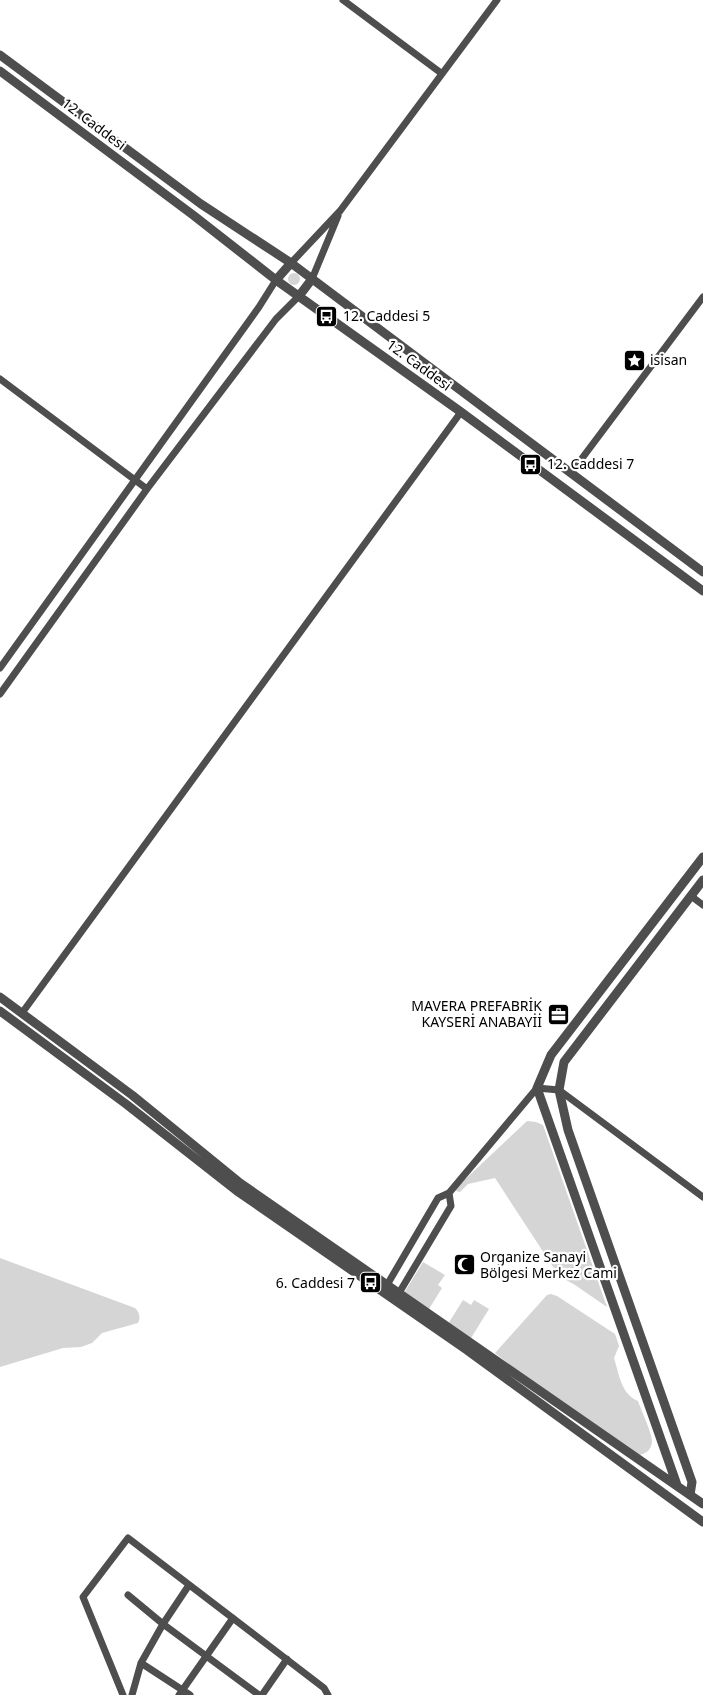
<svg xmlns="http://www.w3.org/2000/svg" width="703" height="1695" font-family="'Noto Sans',sans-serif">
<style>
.green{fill:#d5d5d5}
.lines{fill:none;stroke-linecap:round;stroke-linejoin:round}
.minor{stroke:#4e4e4e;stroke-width:7}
.tertiary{stroke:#4e4e4e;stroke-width:9}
.labels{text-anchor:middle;stroke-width:4.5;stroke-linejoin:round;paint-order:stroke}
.street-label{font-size:14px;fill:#000;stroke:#fff}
.poi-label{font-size:14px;fill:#000;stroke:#fff;text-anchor:start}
</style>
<rect width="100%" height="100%" fill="#fff"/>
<path class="green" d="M288 279a6 6 0 1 1 12 0a6 6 0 1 1-12 0Z
M527 1121 536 1122 543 1125 607 1307 575 1285 559 1276 495 1178 468 1184 460 1192 456 1191 457 1187Z
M0 1258 135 1308C139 1312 141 1317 138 1323L102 1333 92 1343 81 1347 63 1348 0 1367Z
M423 1262 445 1275 438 1285 442 1288 429 1309 404 1293Z
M551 1294 557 1296 615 1334 619 1346 614 1358C619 1374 621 1394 638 1401 641 1410 652 1433 652 1441 652 1449 646 1454 639 1455L529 1380 495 1353 547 1295Z
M463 1300 471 1305 474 1300 489 1309 471 1338 448 1324Z"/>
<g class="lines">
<path class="minor" d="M343 0 441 73
M291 263 340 211 497 0
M312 279 338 216
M0 379 147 489
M571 473 703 297
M0 668 259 307 276 280
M0 694 147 489 276 319 299 296
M691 896 703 905
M22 1013 461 412
M387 1285 438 1198 449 1193 537 1088 559 1090 703 1197
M399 1293 451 1206 449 1193
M128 1595 163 1624 259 1695
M141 1663 190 1695
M123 1695 83 1597 128 1538 324 1688 328 1695
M132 1695 141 1663 163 1624 189 1585
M179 1695 233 1618
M262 1695 287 1659"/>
<path class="tertiary" d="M0 55 201 204 291 263 703 572
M0 71 193 215 276 280 461 412 703 591
M276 280 291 263
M299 296 312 279
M0 997 132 1095 240 1183 703 1504
M0 1011 126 1104 237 1191 467 1350 703 1522
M677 1485 537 1088 551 1055 703 857
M690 1495 692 1482 568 1130 559 1090 564 1062 703 880"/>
</g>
<defs>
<symbol id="bus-square" viewBox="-11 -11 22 22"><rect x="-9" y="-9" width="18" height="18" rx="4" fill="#000" stroke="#fff"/><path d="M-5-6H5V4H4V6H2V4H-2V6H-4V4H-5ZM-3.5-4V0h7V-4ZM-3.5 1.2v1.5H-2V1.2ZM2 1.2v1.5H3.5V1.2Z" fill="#fff"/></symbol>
<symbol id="sight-square" viewBox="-11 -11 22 22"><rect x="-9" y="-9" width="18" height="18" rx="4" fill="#000" stroke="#fff"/><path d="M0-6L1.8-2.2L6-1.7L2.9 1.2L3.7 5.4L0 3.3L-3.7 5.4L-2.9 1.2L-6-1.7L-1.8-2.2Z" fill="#fff"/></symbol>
<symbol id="office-square" viewBox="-11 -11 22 22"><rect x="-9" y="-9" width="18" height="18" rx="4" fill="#000" stroke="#fff"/><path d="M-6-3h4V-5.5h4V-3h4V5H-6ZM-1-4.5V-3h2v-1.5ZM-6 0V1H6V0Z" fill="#fff"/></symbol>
<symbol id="mosque-square" viewBox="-11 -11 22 22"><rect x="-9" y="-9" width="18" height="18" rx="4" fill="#000" stroke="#fff"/><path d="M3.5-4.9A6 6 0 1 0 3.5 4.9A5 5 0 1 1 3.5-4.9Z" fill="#fff"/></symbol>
</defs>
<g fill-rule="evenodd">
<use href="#bus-square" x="314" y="304" width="25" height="25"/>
<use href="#sight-square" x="622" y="348" width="25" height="25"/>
<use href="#bus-square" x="518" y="452" width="25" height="25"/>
<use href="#office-square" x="546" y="1002" width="25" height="25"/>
<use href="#mosque-square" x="452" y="1252" width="25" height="25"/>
<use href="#bus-square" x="358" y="1270" width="25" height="25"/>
</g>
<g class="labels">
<g class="street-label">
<text transform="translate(94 124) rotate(37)" y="5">12. Caddesi</text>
<text transform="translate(419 365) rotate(36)" y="5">12. Caddesi</text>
</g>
<g class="poi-label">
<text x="343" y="321">12. Caddesi 5</text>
<text x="650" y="365">isisan</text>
<text x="547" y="469">12. Caddesi 7</text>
<text x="542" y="1011" text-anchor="end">MAVERA PREFABRİK<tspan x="542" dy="16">KAYSERİ ANABAYİİ</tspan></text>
<text x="480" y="1262">Organize Sanayi<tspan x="480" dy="16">Bölgesi Merkez Cami</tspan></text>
<text x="355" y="1288" text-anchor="end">6. Caddesi 7</text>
</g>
</g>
</svg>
